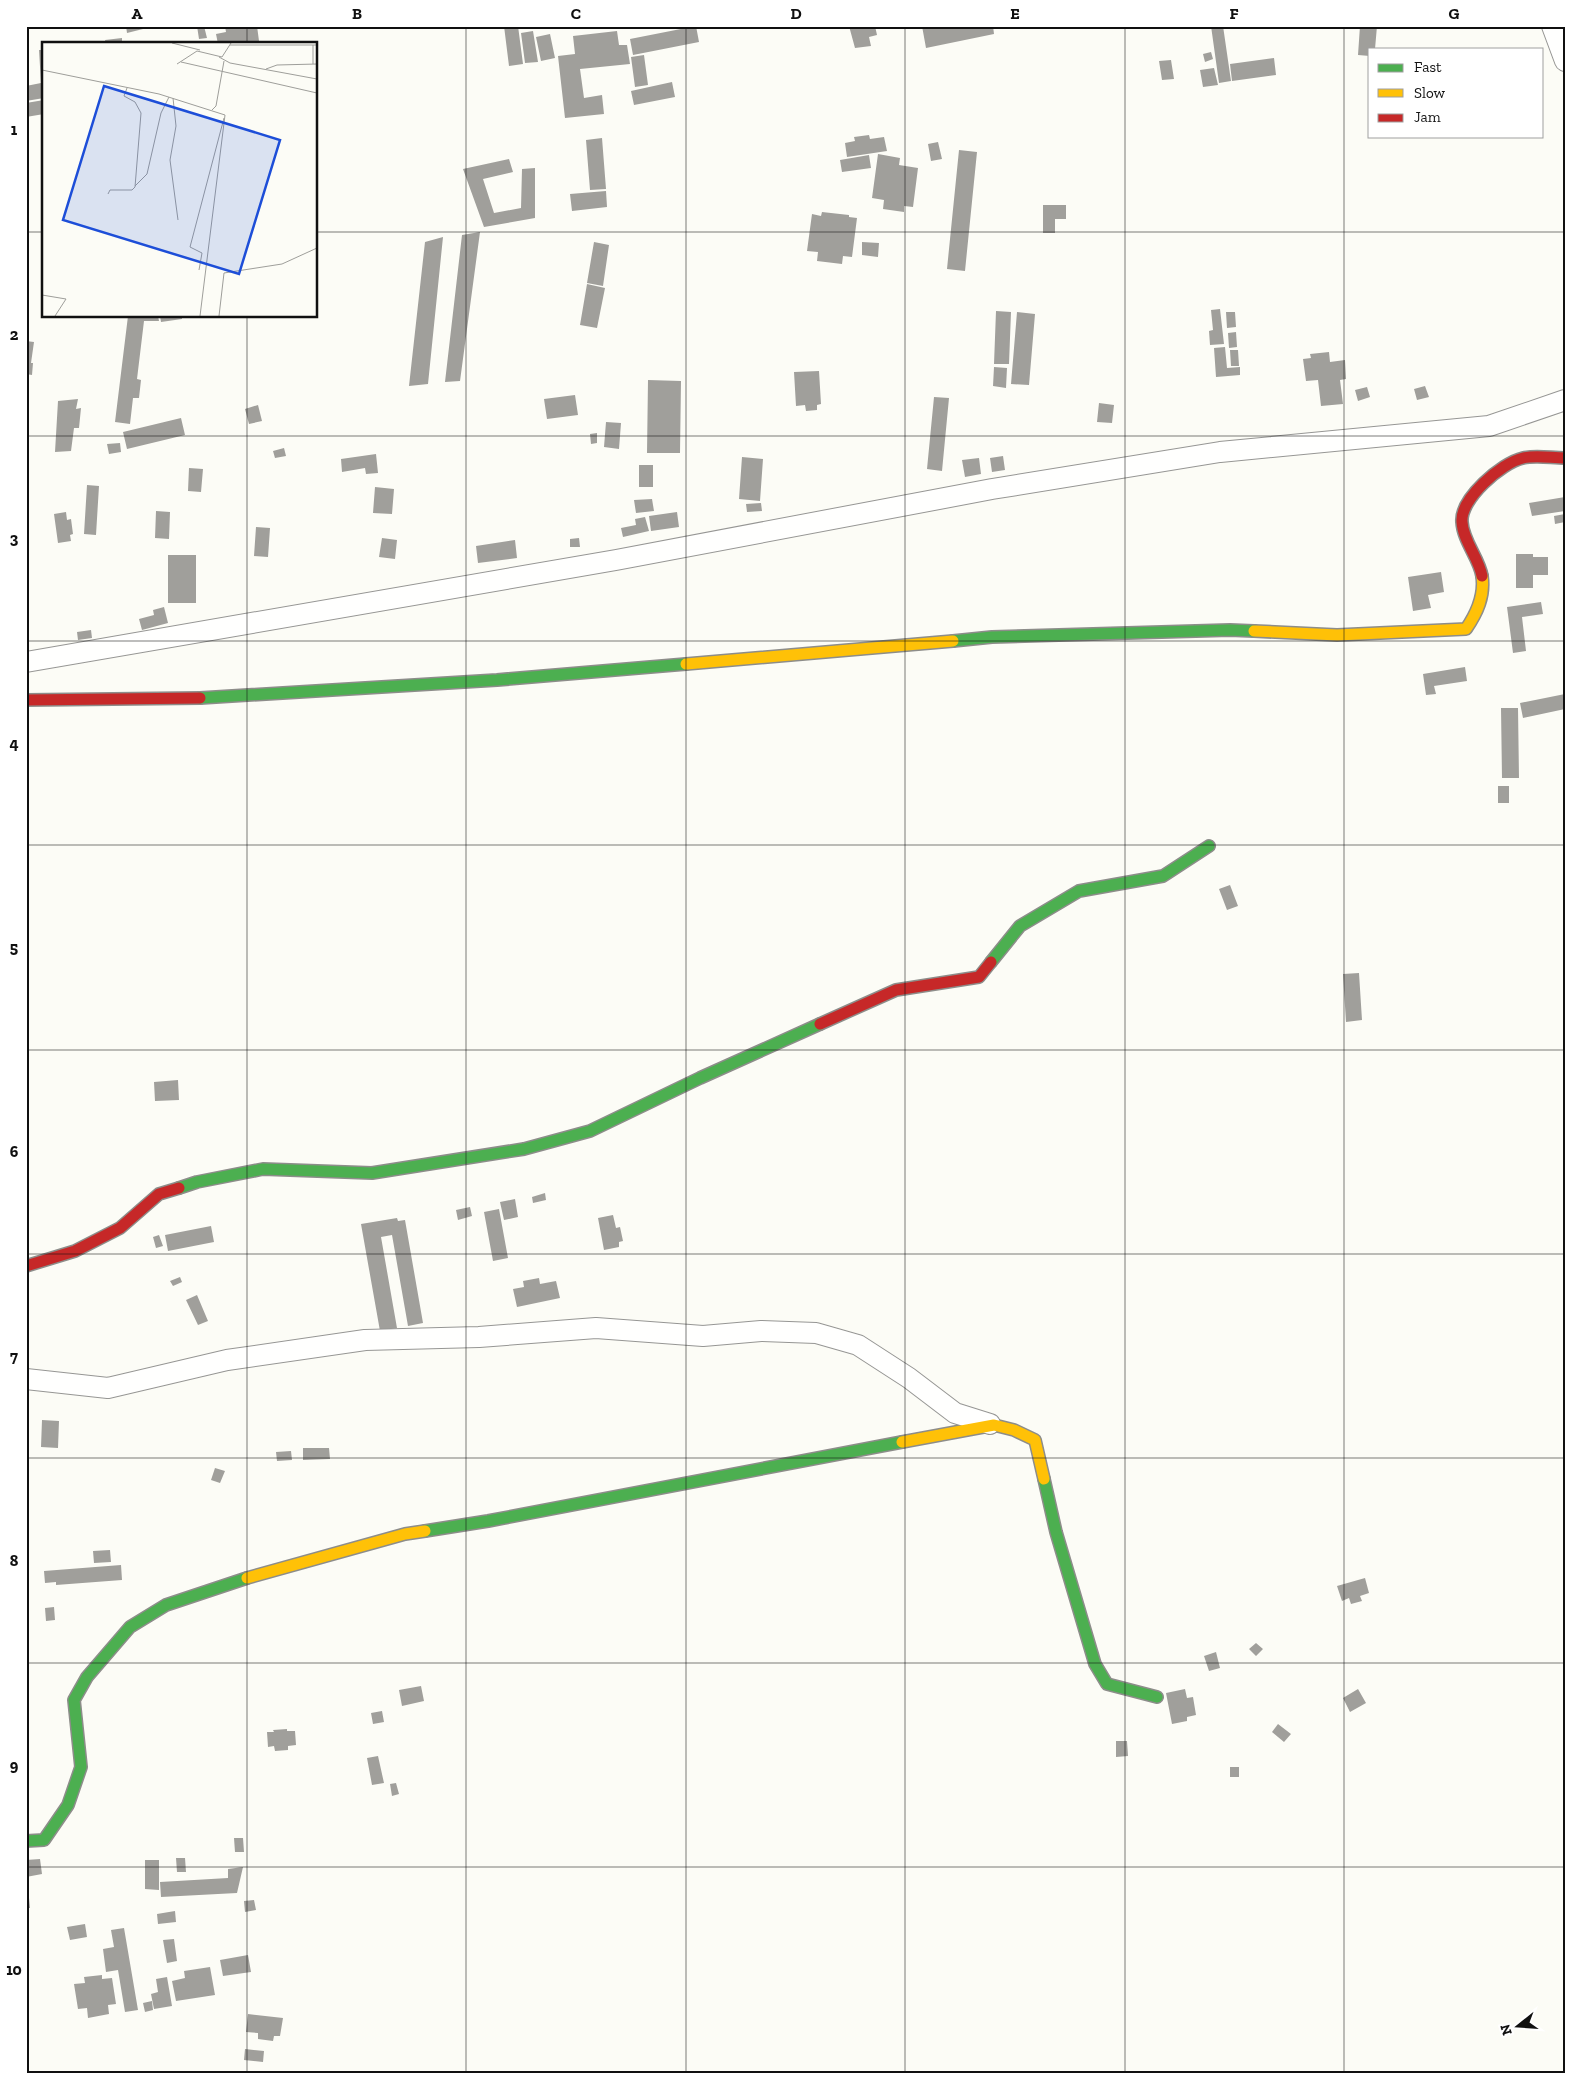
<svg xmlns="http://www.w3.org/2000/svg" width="1591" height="2099" font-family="'Zilla Slab',serif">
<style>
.building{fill:#a09f9b}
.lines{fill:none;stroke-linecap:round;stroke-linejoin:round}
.street-casing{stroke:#969694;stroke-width:22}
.fast-casing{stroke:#8d8d8a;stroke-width:14}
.slow-casing{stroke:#8d8d8a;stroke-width:14}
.jam-casing{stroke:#8d8d8a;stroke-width:14}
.street{stroke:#fffffe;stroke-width:20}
.fast{stroke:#4caf50;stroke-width:11}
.slow{stroke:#ffc107;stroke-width:11}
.jam{stroke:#c62828;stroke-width:11}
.grid{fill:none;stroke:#101010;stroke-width:1;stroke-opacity:0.55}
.inset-road{fill:none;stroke:#9e9e9a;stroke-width:1}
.view{fill:#1d4ed8;fill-opacity:0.15;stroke:#1d4ed8;stroke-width:2.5}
.inset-edge{fill:none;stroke:#101010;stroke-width:2.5}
.neatline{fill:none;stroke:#101010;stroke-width:2}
.grid-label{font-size:16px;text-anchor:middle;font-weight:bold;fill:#101010}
</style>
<rect width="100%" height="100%" fill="#fcfcf6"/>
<path class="building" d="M126 26H142L143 29 127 33Z
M197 26H204L207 38 199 39Z
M225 26H257L259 41 253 42V44H218L216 34 226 32Z
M504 26H518L523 64 509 66Z
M696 26 699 42 633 55 630 39Z
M849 26H875L877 35 869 37 871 46 855 48Z
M922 26H993L994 34 926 48Z
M1211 26H1223L1231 81 1219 83Z
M1360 26H1377L1375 49H1370V56L1358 55Z
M533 31 538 62 525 63 521 33Z
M617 31 619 45H627L630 64 580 69 584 98 602 95 604 114 565 118 558 56 575 54 573 36Z
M550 34 555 58 541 61 536 37Z
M122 38V44H106L105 40Z
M39 50H44V98L26 101V86L41 83Z
M1211 52 1213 59 1205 62 1203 54Z
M644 55 648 85 635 87 631 57Z
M1274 58 1276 75 1232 81 1230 64Z
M1171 60 1174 79 1162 80 1159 61Z
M1214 68 1218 85 1203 87 1200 70Z
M672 82 675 97 634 105 631 91Z
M44 100V114L26 117V103Z
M869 135 870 139 884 137 887 151 847 157 845 143 855 141 854 137Z
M602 138 606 189 590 190 586 140Z
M938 142 942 159 931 161 928 144Z
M959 150 977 152 965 271 947 269Z
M878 154 900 158 899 165 918 168 913 207 904 206V212L883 209 884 200 872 198Z
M869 155 871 168 842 172 840 160Z
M509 159 513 172 483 179 494 213 521 208 522 169 535 168V218L484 227 463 169Z
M606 191 607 207 572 211 570 194Z
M1043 205H1066V219H1055V233H1043Z
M822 212 849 215V217L857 218 852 257 843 256 842 264 817 261 818 252 807 251 812 214 821 216Z
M480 232 460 381 445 382 462 235Z
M443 237 428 384 409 386 425 242Z
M594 242 609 245 603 286 587 283Z
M862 242 879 243 878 257 862 255Z
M587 284 605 288 597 328 580 325Z
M1220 309 1224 344 1210 345 1209 331 1213 330 1211 310Z
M996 311 1011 312 1009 364H994Z
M1017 312 1035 314 1029 385 1011 384Z
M1226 312H1235L1236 327 1227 328Z
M128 316H158L159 321H144L137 379 141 380 139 398H133L130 424 115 422Z
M160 316H182V319L161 322Z
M1236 332 1237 347 1229 348 1228 333Z
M26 341 34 342 31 363H33L32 375 26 374Z
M1225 347 1227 368 1240 367V375L1216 377 1214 348Z
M1230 350H1238L1239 366H1231Z
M1329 352 1330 362 1345 360 1346 379 1340 380 1343 404 1321 406 1318 380 1306 381 1303 359 1311 358 1310 354Z
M994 367 1007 368 1006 388 993 386Z
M819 371 821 404 817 405V410L806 411 805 405 796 406 794 372Z
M648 380 681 381 680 453H647Z
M1425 386 1429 397 1417 400 1414 389Z
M1367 387 1370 397 1358 401 1355 390Z
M575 395 578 415 547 419 544 399Z
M934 397 949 398 942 471 927 469Z
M78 399 76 409 81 408 79 428H74L71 451 55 452 58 401Z
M1099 403 1114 405 1112 423 1097 422Z
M258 405 262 421 249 424 245 409Z
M181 418 185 435 127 449 123 432Z
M606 422 621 423 619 449 604 447Z
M597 433V443L591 444 590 434Z
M120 443 121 452 109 454 107 444Z
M284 448 286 456 275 458 273 451Z
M376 454 378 473 366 474 365 468 342 472 341 459Z
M1003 456 1005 470 992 472 990 458Z
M742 457 763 459 760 501 739 499Z
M979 458 981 474 965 477 962 460Z
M639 465H653V487H639Z
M189 468 203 469 201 492 188 491Z
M87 485 99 486 96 535 84 534Z
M375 487 394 489 392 514 373 513Z
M1565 497V511L1532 516 1529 503Z
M652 499 654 511 636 513 634 500Z
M761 503 762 511 747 512 746 504Z
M156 511 170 512 169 539 155 538Z
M66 512 67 520 71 519 73 534 70 535 71 541 58 543 54 514Z
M677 512 679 527 651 531 649 516Z
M1565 514V522L1555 524 1554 516Z
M645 517 649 531 623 537 621 528 636 525 635 519Z
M256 527 270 528 268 557 254 556Z
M382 538 397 540 395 559 379 557Z
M579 538 580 547H570V539Z
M515 540 517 558 478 563 476 546Z
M1516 554H1533V557H1548V575H1533V588H1516Z
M168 555H196V603H168Z
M1441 572 1444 592 1428 595 1431 608 1413 611 1408 577Z
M1541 602 1543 614 1522 617 1526 651 1513 653 1507 607Z
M164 607 168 623 142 630 139 619 154 615 153 610Z
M91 630 92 638 78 640 77 632Z
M1465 667 1467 681 1434 686 1436 694 1426 695 1423 674Z
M1565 694V709L1523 718 1520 703Z
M1501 708H1518L1519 778H1502Z
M1498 786H1509V803H1498Z
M1230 885 1238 906 1227 910 1219 889Z
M1359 973 1362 1020 1346 1022 1343 974Z
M178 1080 179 1100 155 1101 154 1082Z
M545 1193 546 1200 533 1203 532 1197Z
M515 1199 518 1217 504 1220 500 1202Z
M470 1207 472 1216 458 1220 456 1210Z
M499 1209 508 1258 493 1261 484 1212Z
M613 1215 616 1228 620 1227 623 1241 619 1242V1247L604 1250 598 1218Z
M397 1218 398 1221 405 1220 423 1323 408 1326 392 1235 381 1237 397 1328 380 1331 361 1224Z
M211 1226 214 1242 168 1251 165 1235Z
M159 1235 163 1246 156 1248 153 1237Z
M180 1277 182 1282 173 1286 170 1281Z
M539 1278 540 1284 556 1281 560 1298 517 1307 513 1289 524 1287 523 1281Z
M197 1295 208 1321 198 1325 186 1300Z
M42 1420 59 1421 58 1448 41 1447Z
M303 1448H329L330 1459 303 1460Z
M291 1451 292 1460 277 1461 276 1452Z
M215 1468 225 1471 220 1483 211 1480Z
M110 1550 111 1562 94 1563 93 1551Z
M121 1565 122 1580 56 1585V1582L45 1583 44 1571Z
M1365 1578 1369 1593 1360 1596 1362 1601 1351 1604 1349 1598 1342 1601 1337 1586Z
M54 1607 55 1620 46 1621 45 1608Z
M1256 1643 1263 1649 1256 1656 1249 1649Z
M1216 1652 1220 1668 1209 1671 1204 1656Z
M421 1686 424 1701 402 1706 399 1690Z
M1185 1689 1187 1698 1193 1697 1196 1715 1187 1717V1721L1172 1724 1166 1693Z
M1358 1689 1366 1703 1350 1712 1343 1698Z
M382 1711 384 1722 373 1724 371 1713Z
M1278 1724 1291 1734 1284 1742 1272 1732Z
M287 1729V1731H295L296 1745 288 1746V1750L275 1751 274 1746 268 1747 267 1732H274L273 1730Z
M1116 1741H1127L1128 1756 1116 1757Z
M378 1756 384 1783 372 1785 367 1758Z
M1230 1767H1239V1777H1230Z
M396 1783 399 1794 392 1796 390 1784Z
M234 1838H243L244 1852H235Z
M176 1858H185L186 1872H177Z
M40 1859 42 1874 26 1877V1860Z
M145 1860H159V1890L145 1889Z
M243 1867 237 1893 161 1897 160 1882 228 1878V1869Z
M26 1888H28L30 1908H26Z
M254 1900 256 1910 245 1912 244 1901Z
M175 1911 176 1922 158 1924 157 1914Z
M85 1924 87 1937 70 1940 67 1927Z
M124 1928 138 2010 125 2012 118 1970 106 1972 103 1949 114 1947 111 1930Z
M174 1939 177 1961 167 1963 163 1940Z
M248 1955 251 1972 223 1976 220 1960Z
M210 1967 215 1995 176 2001 172 1981 185 1978 184 1971Z
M102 1975V1979L112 1978 116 2004 108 2005 109 2014 88 2018 87 2008 78 2009 74 1984 85 1983 84 1977Z
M167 1977 172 2006 154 2009 151 1994 158 1992 156 1979Z
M152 2001 153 2010 145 2012 143 2003Z
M248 2014 283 2018 280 2036H274L273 2041 258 2039V2033L246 2032Z
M245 2049 264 2051 263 2062 244 2060Z"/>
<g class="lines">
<defs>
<path id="street" d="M1552 26 1565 61
M26 662 616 560 992 489 1220 452 1489 426 1565 400
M26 1379 108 1388 227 1360 365 1340 479 1337 596 1328 703 1336 761 1331 816 1333 858 1345 909 1378 955 1413 990 1424"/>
<path id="fast" d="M953 641 992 637 1230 630 1254 631
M200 698 497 680 686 664
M991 962 1020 926 1079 891 1163 876 1209 846
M179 1188 197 1182 263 1169 372 1173 524 1149 590 1131 700 1078 820 1024
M1044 1479 1056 1532 1095 1664 1107 1684 1157 1697
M425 1531 488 1521 902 1442
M26 1841 44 1840 68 1805 81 1767 74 1700 87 1677 130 1627 166 1605 247 1578"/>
<path id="slow" d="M1254 631 1337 635 1466 629C1477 613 1485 596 1482 576
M686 664 953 641
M902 1442 994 1425 1014 1430 1035 1440 1044 1479
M247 1578 405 1534 425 1531"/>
<path id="jam" d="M1482 576C1479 558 1463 541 1462 522 1460 499 1501 463 1523 458 1536 455 1551 458 1565 458
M26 700 200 698
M820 1024 896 990 979 977 991 962
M26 1266 75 1251 120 1228 159 1194 179 1188"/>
</defs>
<use href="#street" class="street-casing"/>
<use href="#fast" class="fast-casing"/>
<use href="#slow" class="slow-casing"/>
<use href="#jam" class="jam-casing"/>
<use href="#street" class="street"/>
<use href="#fast" class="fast"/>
<use href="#slow" class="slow"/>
<use href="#jam" class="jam"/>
</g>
<path class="grid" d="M247 26V44M466 26V2073M686 26V2073M905 26V2073M1125 26V2073M1344 26V2073M26 232H44M316 232H1565M247 316V2073M26 436H1565M26 641H1565M26 845H1565M26 1050H1565M26 1254H1565M26 1458H1565M26 1663H1565M26 1867H1565"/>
<g transform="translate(42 42)">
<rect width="275" height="275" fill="#fcfcf6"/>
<path class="inset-road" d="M130 1 158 8M188 3H275M177 15 188 21 275 37M139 20 275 51M135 22 155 9 180 15 189 1M271 22V3M224 27 235 23 275 22M0 28 117 52 183 73 158 274M131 56 134 84 128 118 136 178M170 68 174 64 182 19M93 144 105 132 119 71 127 55M66 152 68 148H90L93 145 99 71 93 60 82 54 85 46M157 228 160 211 148 205 182 76M0 253 24 257 13 274M177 274 182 231 240 222 275 206"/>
<path class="view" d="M62 44 238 98 197 232 21 178Z"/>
<rect width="275" height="275" class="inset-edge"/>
</g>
<rect width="1591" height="2099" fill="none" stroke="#ffffff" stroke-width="55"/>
<rect x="1368" y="48" width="175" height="90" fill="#ffffff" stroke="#9f9f9f"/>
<rect x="1378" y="64" width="25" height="8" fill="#4caf50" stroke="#9f9f9f"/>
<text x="1414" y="72" font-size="15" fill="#101010">Fast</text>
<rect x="1378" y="89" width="25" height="8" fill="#ffc107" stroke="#9f9f9f"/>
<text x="1414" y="98" font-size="15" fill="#101010">Slow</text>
<rect x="1378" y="114" width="25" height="8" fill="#c62828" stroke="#9f9f9f"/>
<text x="1414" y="122" font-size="15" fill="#101010">Jam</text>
<g transform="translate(1518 2026) rotate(253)" stroke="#ffffff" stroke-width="4" paint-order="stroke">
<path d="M0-4L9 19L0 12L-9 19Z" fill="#101010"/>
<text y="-8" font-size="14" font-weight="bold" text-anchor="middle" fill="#101010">N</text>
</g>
<rect x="28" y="28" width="1536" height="2044" class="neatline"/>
<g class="grid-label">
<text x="137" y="19">A</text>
<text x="357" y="19">B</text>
<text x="576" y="19">C</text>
<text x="796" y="19">D</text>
<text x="1015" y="19">E</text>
<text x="1234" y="19">F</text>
<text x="1454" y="19">G</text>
<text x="14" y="135">1</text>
<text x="14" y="340">2</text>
<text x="14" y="544">3</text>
<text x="14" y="749">4</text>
<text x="14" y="953">5</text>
<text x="14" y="1157">6</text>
<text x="14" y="1362">7</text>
<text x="14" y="1566">8</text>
<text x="14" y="1771">9</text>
<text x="14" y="1975">10</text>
</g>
</svg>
